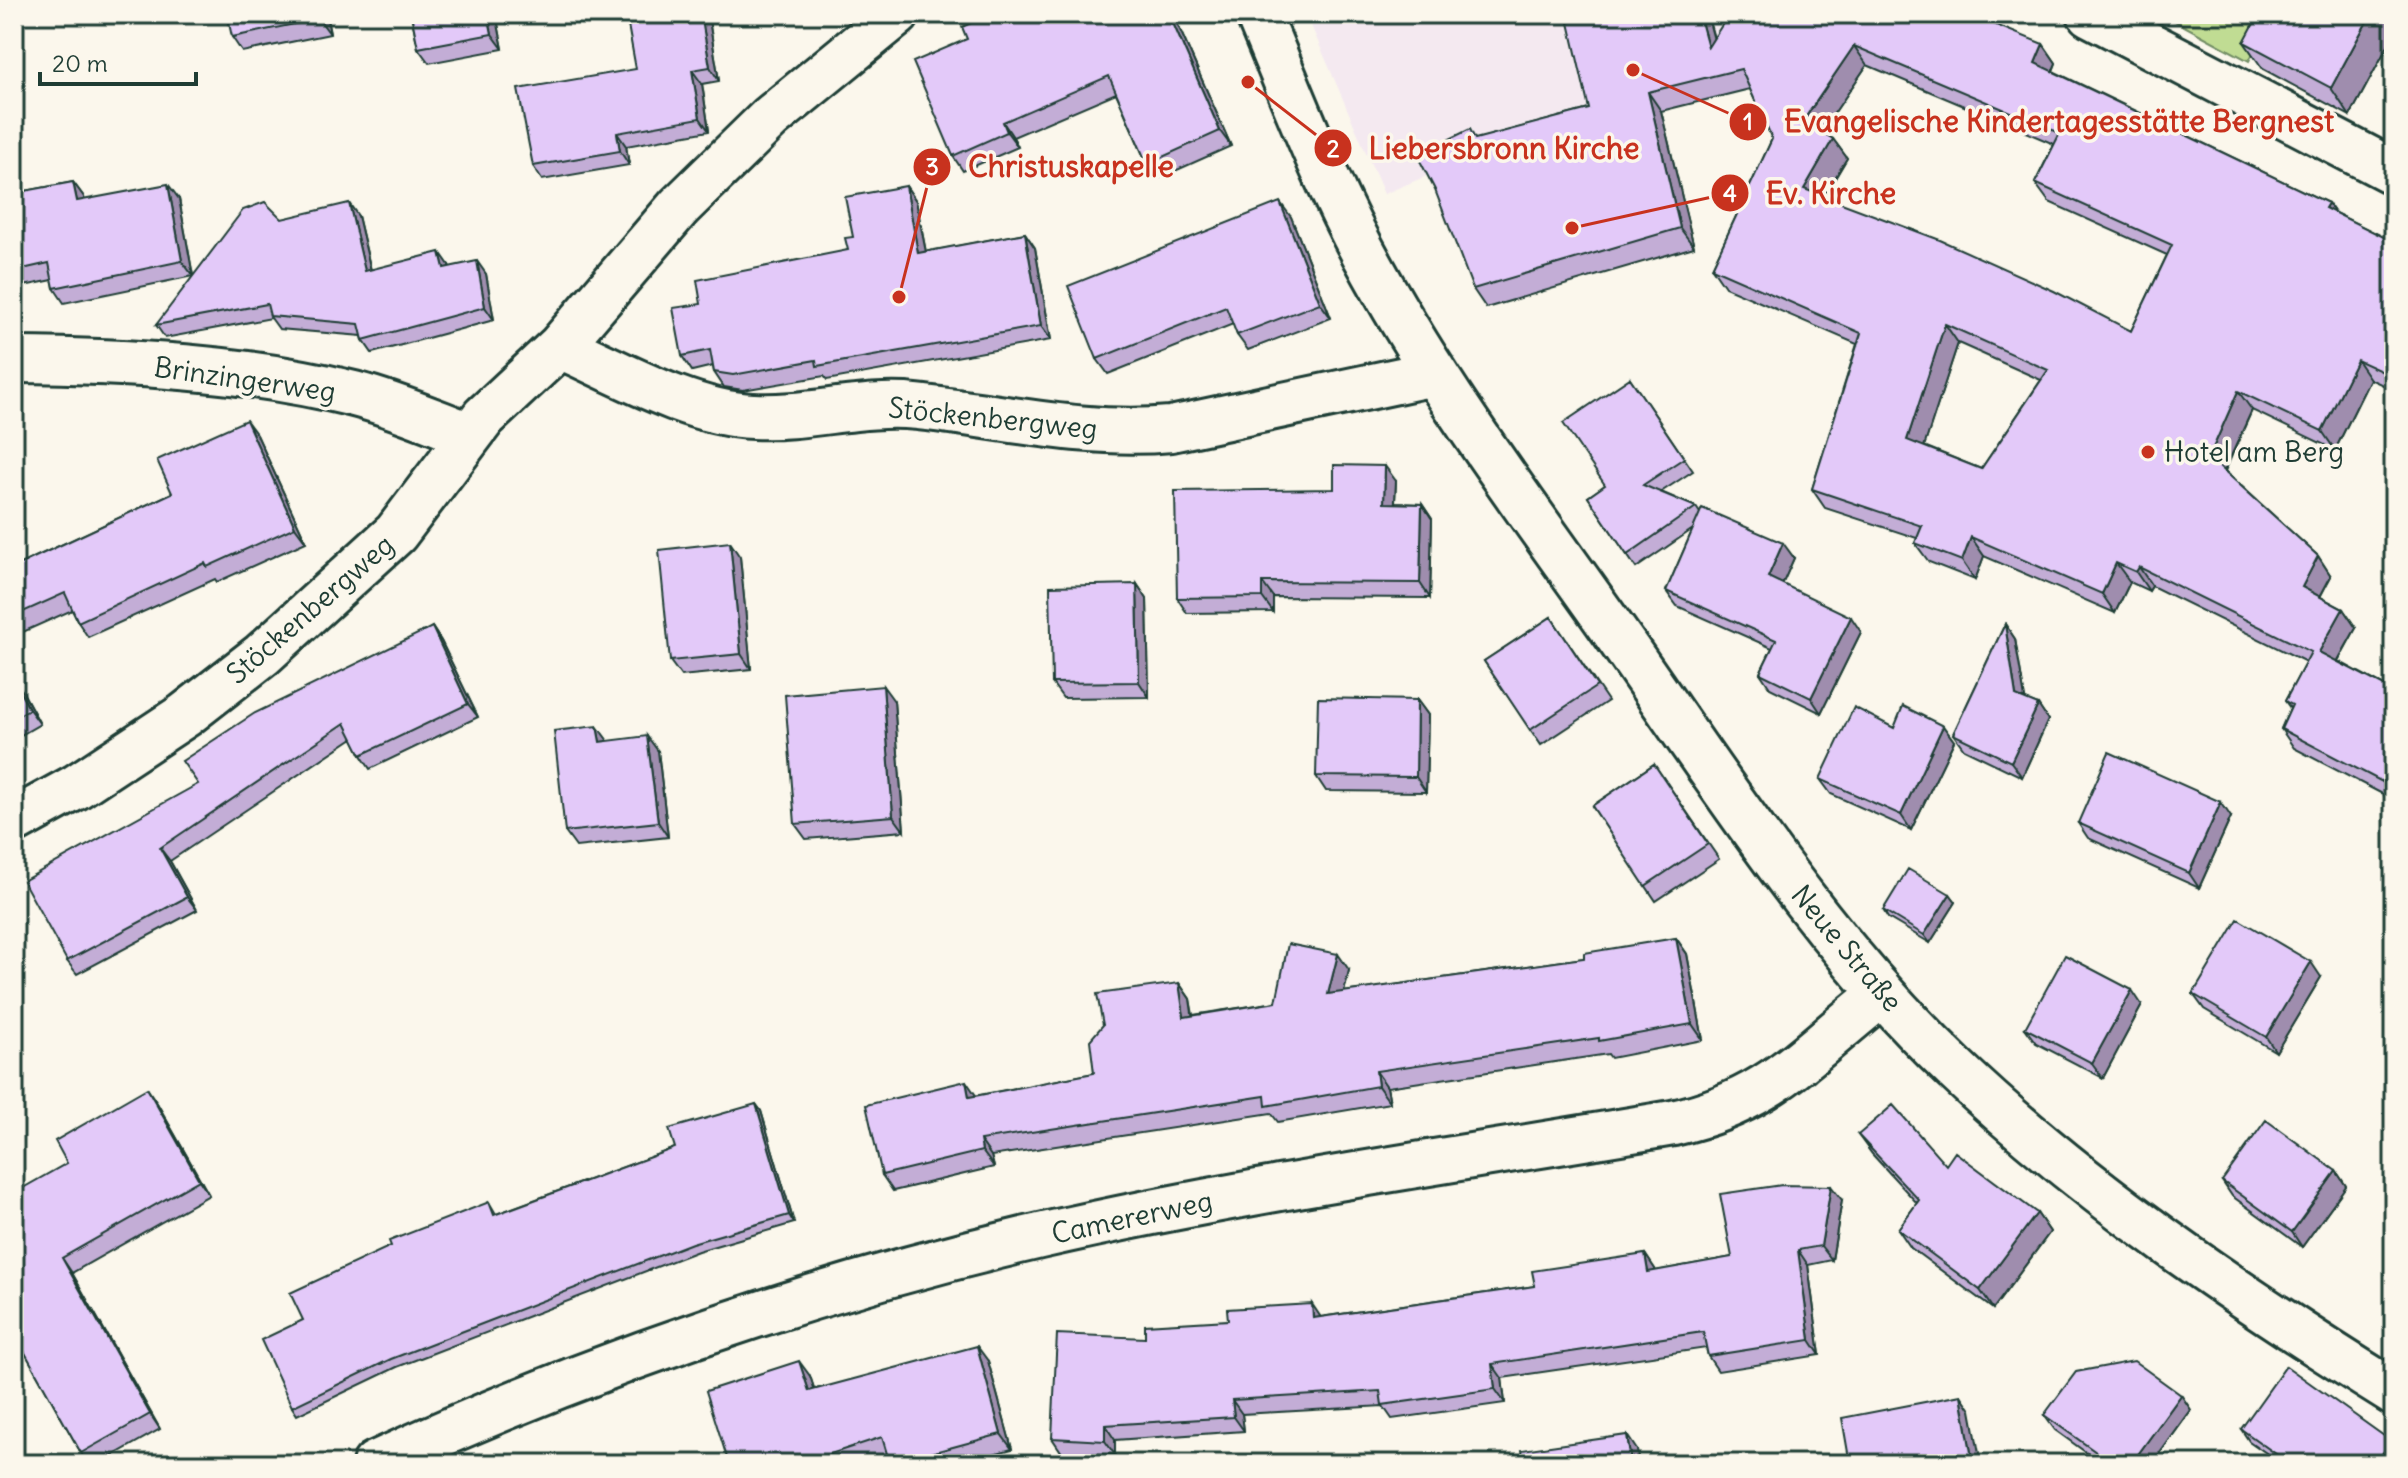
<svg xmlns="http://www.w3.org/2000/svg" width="2408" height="1478" font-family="Delius,sans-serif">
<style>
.built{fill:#f4e9f0}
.green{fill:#c0dc93;stroke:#708c64;stroke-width:2}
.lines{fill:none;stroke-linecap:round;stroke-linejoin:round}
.minor-casing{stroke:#1f3d34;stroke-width:50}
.minor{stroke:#fbf7ec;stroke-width:44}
.wall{fill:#c3add6;stroke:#1f3d34;stroke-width:2;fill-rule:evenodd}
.shaded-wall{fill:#9f8dae;stroke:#1f3d34;stroke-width:2}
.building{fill:#e3c9f9;stroke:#1f3d34;stroke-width:2;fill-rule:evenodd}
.poi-dot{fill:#c8321e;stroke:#fbf7ec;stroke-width:3}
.labels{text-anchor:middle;stroke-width:7;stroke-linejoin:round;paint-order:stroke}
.street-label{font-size:28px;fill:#1f3d34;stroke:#fbf7ec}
.poi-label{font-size:28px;fill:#1f3d34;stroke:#fbf7ec;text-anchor:start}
.leader{fill:none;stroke:#c8321e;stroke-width:3}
.callout-dot{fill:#c8321e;stroke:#fbf7ec;stroke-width:3}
.mark-label{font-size:24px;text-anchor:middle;font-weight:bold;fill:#fff}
.callout-label{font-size:30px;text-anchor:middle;font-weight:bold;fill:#c8321e;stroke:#fbf7ec;stroke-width:7;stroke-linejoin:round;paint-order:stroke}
</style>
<rect width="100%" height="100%" fill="#fbf7ec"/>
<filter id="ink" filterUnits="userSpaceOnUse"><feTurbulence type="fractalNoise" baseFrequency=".0125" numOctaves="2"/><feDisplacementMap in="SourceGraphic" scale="16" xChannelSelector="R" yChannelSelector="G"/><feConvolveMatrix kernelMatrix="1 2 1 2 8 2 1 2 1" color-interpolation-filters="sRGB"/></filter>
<g filter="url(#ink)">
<path class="built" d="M1306 14H1731L1710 98 1431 174 1384 194Z"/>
<path class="green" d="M2162 14H2273L2249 61Z"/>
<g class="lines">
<defs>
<path id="minor" d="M1258 14C1294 100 1328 190 1374 272 1452 413 1552 541 1644 674 1739 811 1832 952 1954 1068 2085 1193 2240 1297 2394 1393
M2090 14 2394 172
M560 346C616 371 691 414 753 416 808 419 862 401 917 407 1002 416 1085 437 1171 429L1434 373
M14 360C126 361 245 367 354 394 394 404 432 421 469 435
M14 821 76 787 185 715 262 655 396 533 484 417 560 346 679 207 770 118 897 14
M375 1464C588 1366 812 1289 1040 1236 1249 1188 1462 1159 1673 1123 1772 1101 1806 1053 1882 994"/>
</defs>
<use href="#minor" class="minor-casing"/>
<use href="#minor" class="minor"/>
</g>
<path class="wall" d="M326 14 330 34 242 52 232 37Z
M411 14H496L503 49 429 63 418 48Z
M708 14 719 81 702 84 709 131 626 146 629 165 542 180 533 166 636 69Z
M991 14H1184L1187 20 1177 23 1231 146 1157 179 1147 164 1116 93 1013 137 1018 147 963 171 953 156Z
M1707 14 1714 38 2043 44 2056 63 2053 71 2328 203 2335 213 2394 242V390L2370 379 2335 450 2252 410 2225 471 2318 556 2331 576 2320 597 2343 609 2356 628 2338 661 2394 691V800L2294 748 2281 729 2290 708 2285 701 2306 662 2152 586 2149 591 2130 582 2115 613 1984 556 1975 580 1929 562 1915 543 1917 538 1825 508 1812 489 1857 344 1725 287 1712 268 1772 139 1750 89 1661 111 1694 247 1486 308 1473 289 1477 139 1589 109ZM1867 65 2054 144 2035 183 2049 202 2167 255 2131 331 1824 197 1847 158 1833 139 1821 132ZM1958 343 2041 380 1981 469 1924 446Z
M2394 26V34L2350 116 2263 69 2244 42Z
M73 182 84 197V200L179 199 193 276 64 303 54 288 53 280 14 288V193Z
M906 186 916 201 926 252 1025 233 1035 248 1051 340 827 380 824 376 743 390 724 387 714 372 713 366 692 371 682 356 701 304 848 250 853 237Z
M358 216 371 270 449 265 450 267 486 274 494 320 372 353 363 340 362 336 279 329 271 318 165 338 156 325 282 219Z
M1291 217 1331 318 1248 350 1237 335 1233 324 1108 374 1097 359Z
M1630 378 1693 471 1661 492 1696 507 1700 513 1794 558 1782 584 1861 632 1821 713 1770 688 1760 673 1772 648 1677 606 1666 591 1693 529 1636 568 1588 497 1605 485Z
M257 435 306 542 217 582 215 579 88 637 78 622 72 610 14 636V567L172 493Z
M1396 481 1395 503 1422 504 1432 519 1430 598 1273 597V612L1187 613 1177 598 1334 489Z
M740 557 751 669 681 676 670 661Z
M1137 584 1147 599 1149 697 1063 698 1052 683Z
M1551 617 1608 701 1541 745 1484 661Z
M2005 624 2015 639 2025 700 2038 705 2048 720 2022 777 1964 749 1953 734Z
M432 627 441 641 478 717 370 769 361 755 353 738 170 861 197 910 77 974 67 961 198 784Z
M14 676 40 724 14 739Z
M1417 700 1428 715 1426 792 1326 791 1316 776Z
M894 701 904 831 806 839 795 824Z
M1943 726 1954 741 1911 830 1831 794 1820 779 1894 728Z
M608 741 658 751 668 837 576 847 565 832Z
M1654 764 1719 859 1656 901 1592 806Z
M2231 817 2199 888 2088 838 2078 823Z
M1950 894 1956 902 1930 943 1888 918 1883 910Z
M1676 938 1687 954 1703 1040 1611 1058 1608 1054 1387 1087 1390 1103 1278 1122 1271 1113 991 1156 994 1167 893 1191 882 1175 976 1096 1094 1073 1179 983 1190 999 1193 1015 1276 1002 1349 970 1344 992 1584 958Z
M2321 977 2276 1052 2204 1009 2193 994Z
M2142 1005 2103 1078 2036 1043 2025 1028Z
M157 1103 209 1195 72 1273 160 1429 98 1464H89L81 1453 14 1333 67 1163Z
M756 1104 761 1111 794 1223 698 1251 397 1367 297 1415 292 1407 303 1320 489 1202 496 1214 675 1148Z
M1858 1135 1946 1165 2037 1213 2050 1232 1993 1309 1911 1248 1898 1229 1917 1203 1872 1154Z
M2336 1171 2346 1186 2302 1247 2232 1196 2222 1181Z
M1842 1200 1832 1260 1808 1265 1820 1355 1718 1371 1708 1356 1706 1348 1502 1378 1505 1403 1392 1419 1383 1406 1242 1414 1244 1431 1115 1440V1455L1062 1453 1052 1438 1145 1338 1228 1320 1321 1317 1535 1286 1645 1254 1656 1271 1732 1257Z
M988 1361 1012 1449 956 1464H890L886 1454 856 1464H729L810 1376 814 1389Z
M2181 1395 2191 1410 2152 1464H2102L2055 1430 2044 1415Z
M2241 1429 2391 1464H2282L2249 1441Z"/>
<path class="shaded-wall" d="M318 14H326L330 34 319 19Z
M488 14H496L503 49 492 34Z
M701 14H708L719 81 710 67Z
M1169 14H1171L1177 23 1231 146 1220 131Z
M1699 14H1707L1721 66 1708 47Z
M2371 14H2386L2394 26V34L2350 116 2331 88Z
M2043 44 2056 63 2048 82 2035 63Z
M1854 46 1867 65 1816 140 1803 121Z
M692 70 702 84 709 131 700 118Z
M1648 92 1661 111 1694 247 1680 228Z
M1003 122 1013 137 1018 147 1007 132Z
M617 133 626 146 629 165 620 151Z
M1833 139 1847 158 1817 208 1804 189Z
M73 182 84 197 87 216 77 201Z
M168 184 179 199 193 276 182 261Z
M906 186 916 201 929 268 918 253Z
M1280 202 1291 217 1331 318 1320 303Z
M349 203 358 216 374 284 365 271Z
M2328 203 2341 222 2325 208Z
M1025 233 1035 248 1051 340 1041 326Z
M440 252 449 265 453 280 444 268Z
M477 261 486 274 494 320 485 307Z
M1945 324 1958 343 1920 459 1907 440Z
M2357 360 2370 379 2335 450 2322 431Z
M2238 391 2252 410 2222 476 2209 457Z
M246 420 257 435 306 542 295 527Z
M1385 466 1396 481 1394 518 1384 503Z
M1422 504 1432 519 1430 598 1420 583Z
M1971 537 1984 556 1975 580 1962 561Z
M730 542 740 557 751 669 741 654Z
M1783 543 1794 558 1779 592 1768 577Z
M2318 556 2331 576 2315 606 2302 587Z
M2116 563 2130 582 2115 613 2102 594Z
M2139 567 2152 586 2149 591 2136 572Z
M1262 582 1273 597V612L1262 597Z
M1137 584 1147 599 1149 697 1139 682Z
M2343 609 2356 628 2332 671 2319 652Z
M1851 617 1861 632 1821 713 1811 698Z
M2005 624 2015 639 2027 711 2016 696Z
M432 627 441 641 478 717 468 704Z
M14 676 40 724 29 709 14 681Z
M883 686 894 701 904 831 893 816Z
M1417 700 1428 715 1426 792 1416 777Z
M2038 705 2048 720 2022 777 2011 762Z
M597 726 608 741 600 742Z
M1943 726 1954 741 1911 830 1901 815Z
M647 736 658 751 668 837 658 822Z
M2221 802 2231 817 2199 888 2189 873Z
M160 848 170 861 197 910 187 897Z
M1950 894 1956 902 1930 943 1924 935Z
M1676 938 1687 954 1703 1040 1692 1024Z
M1338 954 1349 970 1340 1010 1328 994Z
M2311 962 2321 977 2276 1052 2266 1037Z
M1179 983 1190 999 1195 1033 1184 1017Z
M2132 990 2142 1005 2103 1078 2092 1063Z
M1376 1071 1387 1087 1390 1103 1378 1086Z
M966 1081 977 1097H969Z
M147 1088 157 1103 209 1195 199 1180Z
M756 1104 761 1111 794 1223 789 1215Z
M980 1140 991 1156 994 1167 982 1151Z
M2336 1171 2346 1186 2302 1247 2292 1232Z
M1831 1186 1842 1200 1832 1260 1821 1246Z
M2037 1213 2050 1232 1993 1309 1980 1290Z
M1798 1250 1808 1265 1820 1355 1810 1340Z
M1645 1254 1655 1269 1658 1286 1648 1272Z
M62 1258 72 1273 160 1429 150 1414Z
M1312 1304 1322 1319 1313 1318Z
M977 1346 988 1361 1012 1449 1001 1434Z
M799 1361 810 1376 820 1406 809 1391Z
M1492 1364 1502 1378 1505 1403 1495 1389Z
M1961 1395 1971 1410 1981 1464H1973Z
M2181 1395 2191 1410 2152 1464H2131Z
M1232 1400 1242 1414 1244 1431 1234 1417Z
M1105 1425 1115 1440V1455L1105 1441Z
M1627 1435 1637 1450 1639 1464H1631Z
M2391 1441 2394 1445V1461L2391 1464H2375Z"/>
<path class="building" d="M227 14H318L319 19 232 37Z
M411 14H488L492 34 418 48Z
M626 14H701L710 67 692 70 700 118 617 133 620 151 533 166 518 89 636 69Z
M991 14H1169L1220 131 1147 164 1109 76 1003 122 1007 132 953 156 913 62 967 39 962 27Z
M1567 14H1699L1708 47 1729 14H1969L2043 44 2035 63 2328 203 2325 208 2394 242V377L2357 360 2322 431 2238 391 2209 457 2318 556 2302 587 2343 609 2319 652 2394 691V788L2281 729 2292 705 2285 701 2311 652 2139 567 2136 572 2116 563 2102 594 1971 537 1962 561 1915 543 1922 526 1812 489 1861 333 1712 268 1772 139 1741 69 1648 92 1680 228 1473 289 1435 190 1417 155 1470 129 1475 139 1589 109ZM1854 46 2060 133 2035 183 2172 245 2131 331 2054 291 1940 240 1804 189 1833 139 1803 121ZM1945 324 2048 370 1981 469 1907 440Z
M2259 14H2371L2331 88 2244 42Z
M73 182 77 201 168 184 182 261 54 288 49 263 14 271V193Z
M906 186 918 253 1025 233 1041 326 817 366 816 360 733 375 714 372 710 350 682 356 673 308 701 304 697 280 848 250 845 238 853 237 845 197Z
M265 202 282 219 349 203 365 271 440 252 444 268 477 261 485 307 363 340 359 324 270 316 267 304 156 325 243 210Z
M1280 202 1320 303 1237 335 1226 307 1097 359 1068 286Z
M1630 378 1684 458 1643 485 1696 507 1627 555 1588 497 1605 485 1563 423Z
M246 420 295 527 207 567 205 563 78 622 65 593 14 616V567L172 493 157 460Z
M1334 465 1385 466 1384 503 1422 504 1420 583 1262 582V597L1177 598 1175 491 1334 489Z
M1702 508 1783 543 1768 577 1851 617 1811 698 1760 673 1776 640 1666 591Z
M730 542 741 654 670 661 659 550Z
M1137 584 1139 682 1052 683 1050 586Z
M1551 617 1597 686 1530 730 1484 661Z
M2005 624 2016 696 2038 705 2011 762 1953 734Z
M432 627 468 704 361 755 345 723 160 848 187 897 67 961 23 881 198 784 182 761 255 713Z
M14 681 29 709 14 718Z
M883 686 893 816 795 824 785 695Z
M1318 698 1417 700 1416 777 1316 776Z
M1903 706 1943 726 1901 815 1820 779 1854 707 1894 728Z
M597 726 600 742 647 736 658 822 565 832 554 731Z
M2109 752 2221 802 2189 873 2078 823Z
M1654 764 1708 844 1645 886 1592 806Z
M1908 869 1950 894 1924 935 1883 910Z
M2238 919 2311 962 2266 1037 2193 994Z
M1676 938 1692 1024 1599 1041V1038L1376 1071 1378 1086 1266 1106 1265 1096 980 1140 982 1151 882 1175 866 1105 966 1081 969 1097 1094 1073 1090 1040 1103 1025 1097 994 1179 983 1184 1017 1276 1002 1288 944 1338 954 1328 994 1584 958V953Z
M2065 955 2132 990 2092 1063 2025 1028Z
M147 1088 199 1180 62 1258 150 1414 81 1453 14 1333V1193L67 1163 55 1141Z
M756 1104 789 1215 692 1243 391 1359 292 1407 261 1340 303 1320 290 1293 391 1246 389 1241 489 1202 494 1215 675 1148 669 1129Z
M1893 1105 1946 1165 1955 1152 2037 1213 1980 1290 1898 1229 1919 1200 1858 1135Z
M2266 1120 2336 1171 2292 1232 2222 1181Z
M1782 1185 1831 1186 1821 1246 1798 1250 1810 1340 1708 1356 1703 1332 1492 1364 1495 1389 1382 1405 1380 1391 1232 1400 1234 1417 1105 1425V1441L1052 1438 1057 1334 1145 1338V1325L1228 1320 1227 1309 1312 1304 1313 1318 1535 1286 1532 1271 1645 1254 1648 1272 1732 1257 1720 1194Z
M977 1346 1001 1434 890 1464 882 1437 800 1464H729L706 1391 799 1361 809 1391Z
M2134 1361 2181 1395 2131 1464H2113L2044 1415 2076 1372Z
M2286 1366 2391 1441 2375 1464H2290L2241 1429Z
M1961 1395 1973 1464H1850L1842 1418Z
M1627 1435 1631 1464H1524L1522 1450Z"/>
</g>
<circle class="poi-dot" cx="2148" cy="452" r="8"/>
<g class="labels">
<g class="street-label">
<text transform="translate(245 379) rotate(8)" y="10">Brinzingerweg</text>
<text transform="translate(993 418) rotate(6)" y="10">Stöckenbergweg</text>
<text transform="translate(310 609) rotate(-41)" y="10">Stöckenbergweg</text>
<text transform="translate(1847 948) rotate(50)" y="10">Neue Straße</text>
<text transform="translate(1132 1217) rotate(-12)" y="10">Camererweg</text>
</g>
<g class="poi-label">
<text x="2164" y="462">Hotel am Berg</text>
</g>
</g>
<path class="leader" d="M1633 70L1748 122M1248 82L1333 148M899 297L932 167M1572 228L1730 193"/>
<g class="callout-dot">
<circle cx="1633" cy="70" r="8"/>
<circle cx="1248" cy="82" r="8"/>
<circle cx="899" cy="297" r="8"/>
<circle cx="1572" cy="228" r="8"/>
<circle cx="1748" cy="122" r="20"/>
<circle cx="1333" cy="148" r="20"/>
<circle cx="932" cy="167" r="20"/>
<circle cx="1730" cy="193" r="20"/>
</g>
<g class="mark-label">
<text x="1748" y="130">1</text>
<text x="1333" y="157">2</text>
<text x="932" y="175">3</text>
<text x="1730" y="202">4</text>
</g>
<g class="callout-label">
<text x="2059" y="132">Evangelische Kindertagesstätte Bergnest</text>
<text x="1504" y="159">Liebersbronn Kirche</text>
<text x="1071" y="177">Christuskapelle</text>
<text x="1831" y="204">Ev. Kirche</text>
</g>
<rect width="2408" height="1478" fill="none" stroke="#fbf7ec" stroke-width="48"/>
<rect x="24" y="24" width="2360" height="1430" fill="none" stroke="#1f3d34" stroke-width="3" filter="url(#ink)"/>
<path d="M40 72v12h156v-12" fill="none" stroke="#1f3d34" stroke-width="4"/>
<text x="52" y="72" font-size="24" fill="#1f3d34" stroke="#fbf7ec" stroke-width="6" paint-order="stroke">20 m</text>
</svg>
